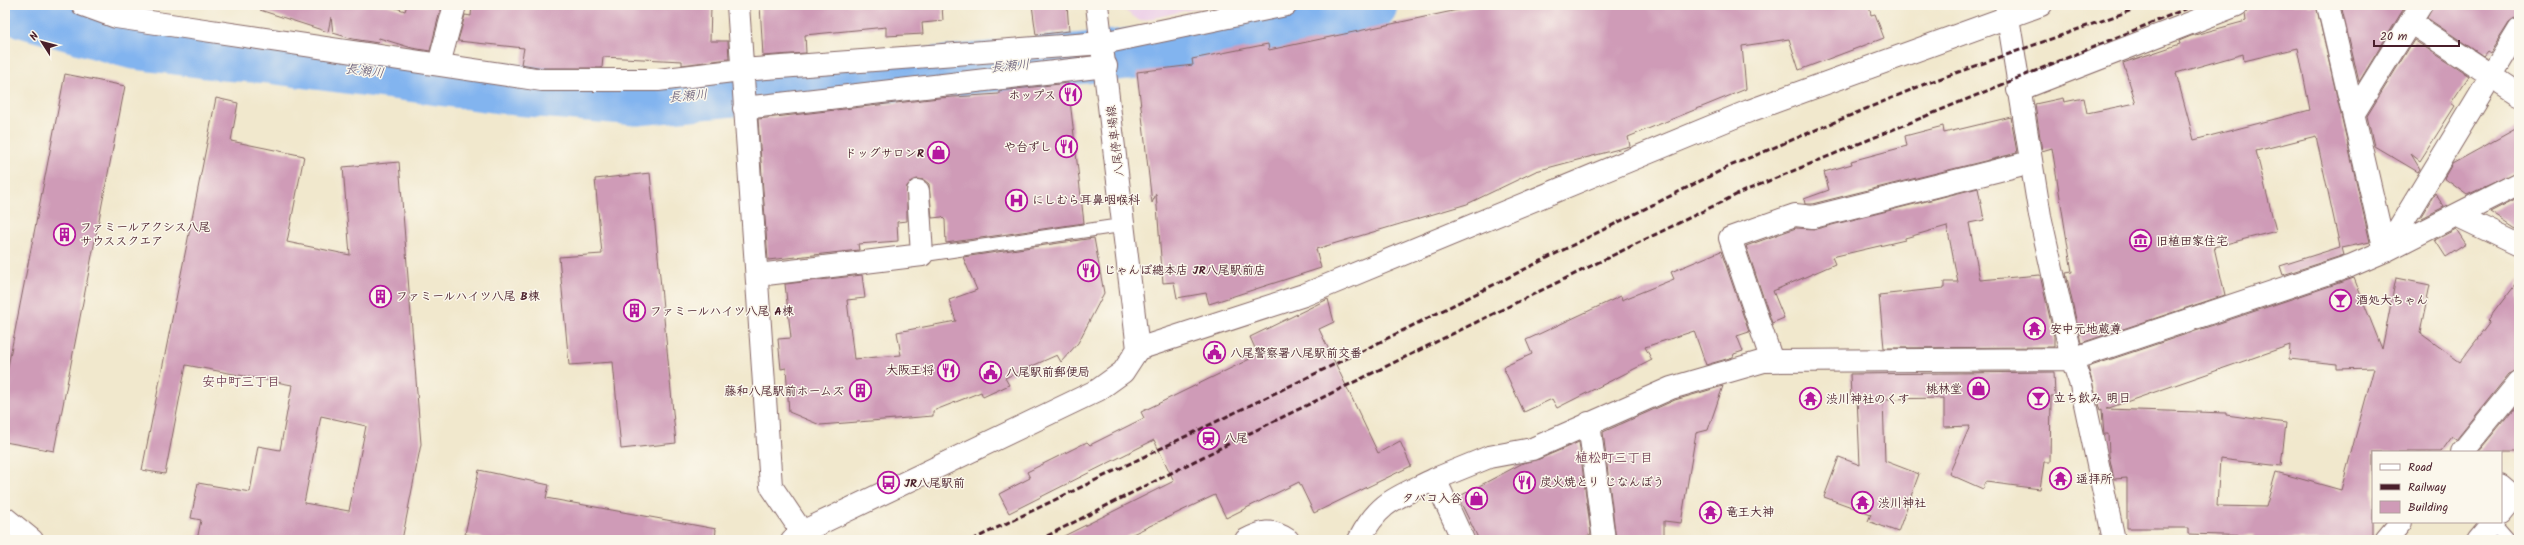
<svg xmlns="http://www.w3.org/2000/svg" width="2524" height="545" font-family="Kalam,'Klee One',sans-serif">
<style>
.built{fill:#edd0e8}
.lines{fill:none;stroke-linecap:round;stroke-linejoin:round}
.river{stroke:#82b4ef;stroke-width:51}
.building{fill:#cf9bb7;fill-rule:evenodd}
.lane-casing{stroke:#846564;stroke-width:15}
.street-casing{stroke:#846564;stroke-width:24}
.secondary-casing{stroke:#846564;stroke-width:24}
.lane{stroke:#fff;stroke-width:13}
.street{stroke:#fff;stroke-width:22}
.secondary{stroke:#fff;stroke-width:22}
.rail{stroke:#4a1f2b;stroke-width:3;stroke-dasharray:6 3;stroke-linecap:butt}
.labels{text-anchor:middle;stroke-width:3;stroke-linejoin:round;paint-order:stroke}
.poi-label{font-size:12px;font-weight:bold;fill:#4a1f2b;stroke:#fbf7ec;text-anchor:start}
.street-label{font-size:12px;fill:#4a1f2b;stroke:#fbf7ec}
.water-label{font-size:13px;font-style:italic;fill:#5e5370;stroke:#fbf7ec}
.neighbourhood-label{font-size:13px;font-weight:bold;fill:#794a5c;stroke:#fbf7ec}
</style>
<rect width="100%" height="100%" fill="#fbf7ec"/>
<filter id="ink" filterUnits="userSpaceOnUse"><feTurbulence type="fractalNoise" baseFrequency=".025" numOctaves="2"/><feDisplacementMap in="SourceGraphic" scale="8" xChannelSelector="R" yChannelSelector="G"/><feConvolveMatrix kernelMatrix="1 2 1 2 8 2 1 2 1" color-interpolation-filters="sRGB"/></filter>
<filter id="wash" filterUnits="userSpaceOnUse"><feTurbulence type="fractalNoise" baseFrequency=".012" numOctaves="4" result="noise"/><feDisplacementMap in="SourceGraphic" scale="16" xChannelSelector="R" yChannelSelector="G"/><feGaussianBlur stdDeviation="0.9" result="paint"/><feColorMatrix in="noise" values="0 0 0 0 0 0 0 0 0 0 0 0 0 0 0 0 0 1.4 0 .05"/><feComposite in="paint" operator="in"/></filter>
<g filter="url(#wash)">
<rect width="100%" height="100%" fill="#f1e8cd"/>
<path class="built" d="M1123 5H1211L1140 21 1124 10Z"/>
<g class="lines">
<path class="river" d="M5 7 134 44 223 55 269 58 516 90 637 100 1149 52 1372 5"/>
</g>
<g id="blocks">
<path class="building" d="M261 5H387L405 11 407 5 441 7 430 51 412 48 379 38 378 43 353 39 333 33 331 17 328 32 260 10Z
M472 5 711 7 710 41H728L729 59 682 65V61L603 57 602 68H543L521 64 524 48 458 41 465 15 471 16Z
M760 5H942L943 21 922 23 923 34 886 36V27L805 35 806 53 763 56Z
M1032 5H1067L1069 31 1036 35Z
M1481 5H1869L1871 15 1875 14 1884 38 1799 70 1789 39 1742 46 1746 89 1628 137 1630 146 1536 171 1467 204 1316 249 1321 268 1209 304 1206 293 1177 298 1174 282 1163 283 1156 194 1152 203 1137 72 1193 65 1192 59 1268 44 1269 50Z
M2260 5H2316L2370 242 2342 248 2344 255 2283 275 2280 266 2340 247 2316 136 2256 151 2276 231 2214 247 2225 295 2081 343 2066 273 2072 272 2052 148 2042 151 2035 104 2063 98 2064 102 2084 98 2087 113 2136 103 2123 63 2180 44 2179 41 2191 36 2246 21 2245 14 2249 8ZM2298 48 2310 110 2194 140 2176 73 2243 54 2244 61Z
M2341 5H2406L2359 82Z
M2433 5H2519V18L2509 23 2490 53 2487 51 2483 56 2427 18Z
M2414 40 2469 76 2451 103 2455 106 2420 161 2411 154 2420 169 2418 172 2374 146 2367 116Z
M65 74 125 86 54 451 5 442V382Z
M1068 83 1084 223 946 243 945 220 942 217 932 218 929 184 924 180 917 179 907 186V221L897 222 898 241 858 244 859 250 768 260 758 119 939 98 999 94V91Z
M216 98 238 103 231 141 304 156 287 242 350 255 343 167 399 162 421 444 402 540H197L201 520 191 518 198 483 250 492 258 446 280 450 292 385 186 365 165 474 142 470ZM321 416 366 426 349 511 304 503Z
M2011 117 2017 153 1812 204H1805L1804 199 1829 190 1824 172 1852 164 1851 161 1907 146 1905 136 1943 126 1944 133Z
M2519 127V171L2467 195 2444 178 2452 164Z
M650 173 676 443 621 449 613 362 569 365 559 257 602 254 595 179Z
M1978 188 1984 220 1969 223 1980 280 2040 275 2054 336V347L1884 348 1879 295 1944 288V282H1958L1947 226 1905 238V240L1832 257 1835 264 1773 291 1784 318 1772 323 1746 246 1796 228 1816 229Z
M2435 193 2444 207 2422 218 2421 216Z
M2519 197V231L2490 212Z
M2456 229 2466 244 2446 257 2435 240Z
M1094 238 1104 293 1078 343 1061 362 1057 355 1005 378 1009 385 983 397 981 392 933 411V416L820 425 789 412 786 368 781 369 778 339 791 338 785 284 862 275 865 298 847 300 854 359 901 355 897 332 956 321 949 300 977 290 963 257Z
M1721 251 1749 332 1737 336 1743 351 1734 354 1733 357 1706 365 1694 331 1645 347 1652 360 1557 408 1552 399 1524 412 1503 367 1532 354 1526 340 1621 296 1622 300 1674 279 1671 272Z
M2354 278 2382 349 2396 278 2430 285 2420 333 2460 362 2490 322 2488 320 2519 279V370L2509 374 2456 440 2452 437 2441 452H2373V540H2253L2255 536 2188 534V528H2127V478L2114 479 2109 455 2108 434H2104L2102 410 2100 411 2088 367ZM2290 345 2289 359 2337 364V369L2374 368 2341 490 2276 472 2266 507 2217 506 2220 459 2281 466 2286 423 2226 415V413L2106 409Z
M1328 299 1334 322 1319 329 1378 453 1400 441 1411 466 1314 513 1299 482 1226 518 1215 495 1120 540H1056L1174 481 1154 440 1009 513 999 494 1030 478 1027 472 1087 442 1090 445 1144 418 1141 412 1258 355 1250 337Z
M2054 372 2055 396H2051L2050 462H2044L2040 489 1986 482 1983 489 1949 474 1970 426 1944 427V398L1883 399 1885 461 1919 474 1898 532 1868 521 1871 514 1824 497 1839 457 1860 465 1857 397H1851L1850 374Z
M1723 386 1708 430 1696 433 1681 523 1664 521V540H1616L1603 432 1675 400Z
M2519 402V452H2478Z
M1579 442 1591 534 1578 540H1479L1458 497 1523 463 1537 460Z
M479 470 549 485 546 498 716 529 715 540H490L465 534Z"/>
</g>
</g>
<g filter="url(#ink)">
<use href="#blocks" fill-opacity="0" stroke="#846564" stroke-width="1"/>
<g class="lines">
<defs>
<path id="lane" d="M922 255 1124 225
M2493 523 2508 540"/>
<path id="street" d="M83 5 116 17 542 80H658L741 70 1103 43 1286 5
M738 5 771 486 802 532
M2006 5 2040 216 2072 359 2081 385 2114 540
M2328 5 2385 251
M2410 22 2519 94
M439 64 455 5
M2018 90 2237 5
M744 108 1106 66
M2354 113 2421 5
M2456 215 2519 245
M2385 251 2519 30
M758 275 922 255 918 191
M1138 349 1304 295 1749 111 2041 5
M1772 361 1730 238 1795 215 1813 217 2031 162
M1589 423 1604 540
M2462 452 2519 382
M2501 486 2514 497 2501 513
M5 518 32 540
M1246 540C1262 532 1271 528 1288 540
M1359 540C1380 500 1397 498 1435 479
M1463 540 1435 479 1489 457 1532 449 1671 388 1764 361 2072 359 2350 266 2385 251 2519 183
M2386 540 2401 522
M2478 540 2493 522"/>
<path id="secondary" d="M792 540 802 532 1098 390 1123 372 1138 349 1097 5"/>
</defs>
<use href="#lane" class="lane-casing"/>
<use href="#street" class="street-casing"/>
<use href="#secondary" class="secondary-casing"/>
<use href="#lane" class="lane"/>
<use href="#street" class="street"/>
<use href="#secondary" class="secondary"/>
<path class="rail" d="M972 540 1364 350 1730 166 1925 84 2146 5
M1039 540 1242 437 1742 192 2195 5"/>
</g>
</g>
<defs>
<symbol id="restaurant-ring" viewBox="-11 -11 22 22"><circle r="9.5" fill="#fbf7ec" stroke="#b5179e" stroke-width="1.5"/><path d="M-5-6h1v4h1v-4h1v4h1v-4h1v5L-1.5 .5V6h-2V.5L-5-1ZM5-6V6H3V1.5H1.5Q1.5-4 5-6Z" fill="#b5179e"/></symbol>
<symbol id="shop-ring" viewBox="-11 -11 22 22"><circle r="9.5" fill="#fbf7ec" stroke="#b5179e" stroke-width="1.5"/><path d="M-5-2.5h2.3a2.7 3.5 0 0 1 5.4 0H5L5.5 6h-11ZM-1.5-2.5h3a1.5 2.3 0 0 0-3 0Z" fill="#b5179e"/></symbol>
<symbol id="hospital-ring" viewBox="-11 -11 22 22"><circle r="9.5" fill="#fbf7ec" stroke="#b5179e" stroke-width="1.5"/><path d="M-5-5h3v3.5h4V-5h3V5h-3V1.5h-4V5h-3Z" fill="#b5179e"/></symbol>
<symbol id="building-ring" viewBox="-11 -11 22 22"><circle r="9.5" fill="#fbf7ec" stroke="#b5179e" stroke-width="1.5"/><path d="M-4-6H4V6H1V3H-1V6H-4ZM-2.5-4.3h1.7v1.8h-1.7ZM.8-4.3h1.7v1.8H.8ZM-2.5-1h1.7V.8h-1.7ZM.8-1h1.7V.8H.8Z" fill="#b5179e"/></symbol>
<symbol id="museum-ring" viewBox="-11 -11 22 22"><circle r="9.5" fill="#fbf7ec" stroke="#b5179e" stroke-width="1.5"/><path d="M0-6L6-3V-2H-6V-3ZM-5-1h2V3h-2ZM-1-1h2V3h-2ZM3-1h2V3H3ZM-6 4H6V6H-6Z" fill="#b5179e"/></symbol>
<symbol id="bar-ring" viewBox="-11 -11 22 22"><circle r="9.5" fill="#fbf7ec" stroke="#b5179e" stroke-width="1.5"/><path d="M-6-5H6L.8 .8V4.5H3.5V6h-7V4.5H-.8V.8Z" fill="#b5179e"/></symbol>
<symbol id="temple-ring" viewBox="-11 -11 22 22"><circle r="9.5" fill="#fbf7ec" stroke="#b5179e" stroke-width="1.5"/><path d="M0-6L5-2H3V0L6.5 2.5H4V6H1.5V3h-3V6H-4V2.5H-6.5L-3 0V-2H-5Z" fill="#b5179e"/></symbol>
<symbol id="civic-ring" viewBox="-11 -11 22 22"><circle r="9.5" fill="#fbf7ec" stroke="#b5179e" stroke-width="1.5"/><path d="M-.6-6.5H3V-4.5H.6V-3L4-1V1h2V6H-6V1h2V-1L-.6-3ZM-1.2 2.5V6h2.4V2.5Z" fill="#b5179e"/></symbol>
<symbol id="station-ring" viewBox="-11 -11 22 22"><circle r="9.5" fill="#fbf7ec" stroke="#b5179e" stroke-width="1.5"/><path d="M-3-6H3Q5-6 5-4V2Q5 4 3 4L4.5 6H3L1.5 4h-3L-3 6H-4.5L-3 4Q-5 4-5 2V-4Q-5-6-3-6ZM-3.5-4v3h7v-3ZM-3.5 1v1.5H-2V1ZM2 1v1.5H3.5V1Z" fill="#b5179e"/></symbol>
<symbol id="bus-ring" viewBox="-11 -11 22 22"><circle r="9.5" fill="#fbf7ec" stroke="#b5179e" stroke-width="1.5"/><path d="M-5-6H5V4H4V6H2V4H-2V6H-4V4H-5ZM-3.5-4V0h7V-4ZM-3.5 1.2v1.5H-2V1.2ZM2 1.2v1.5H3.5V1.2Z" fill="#b5179e"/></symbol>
</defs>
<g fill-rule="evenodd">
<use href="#restaurant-ring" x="1058" y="82" width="25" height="25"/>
<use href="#restaurant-ring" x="1054" y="134" width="25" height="25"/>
<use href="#shop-ring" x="926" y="140" width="25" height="25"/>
<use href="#hospital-ring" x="1004" y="188" width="25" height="25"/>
<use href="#building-ring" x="52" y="222" width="25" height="25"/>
<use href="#museum-ring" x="2128" y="228" width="25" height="25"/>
<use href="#restaurant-ring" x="1076" y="258" width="25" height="25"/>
<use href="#building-ring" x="368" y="284" width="25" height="25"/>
<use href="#bar-ring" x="2328" y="288" width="25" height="25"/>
<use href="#building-ring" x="622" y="298" width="25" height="25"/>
<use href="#temple-ring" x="2022" y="316" width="25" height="25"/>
<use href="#civic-ring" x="1202" y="340" width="25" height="25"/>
<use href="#restaurant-ring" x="936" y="358" width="25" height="25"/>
<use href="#civic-ring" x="978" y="360" width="25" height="25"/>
<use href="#shop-ring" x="1966" y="376" width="25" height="25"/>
<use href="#building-ring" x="848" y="378" width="25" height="25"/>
<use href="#bar-ring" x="2026" y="386" width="25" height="25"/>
<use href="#temple-ring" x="1798" y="386" width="25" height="25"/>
<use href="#station-ring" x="1196" y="426" width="25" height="25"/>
<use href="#temple-ring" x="2048" y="466" width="25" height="25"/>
<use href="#restaurant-ring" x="1512" y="470" width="25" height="25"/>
<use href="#bus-ring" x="876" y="470" width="25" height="25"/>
<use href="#shop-ring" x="1464" y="486" width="25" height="25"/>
<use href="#temple-ring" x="1850" y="490" width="25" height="25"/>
<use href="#temple-ring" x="1698" y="500" width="25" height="25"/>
</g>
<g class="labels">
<g class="poi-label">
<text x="1056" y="99" text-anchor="end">ホップス</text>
<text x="1052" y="151" text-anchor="end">や台ずし</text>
<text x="924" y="157" text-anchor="end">ドッグサロンR</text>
<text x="1032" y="204">にしむら耳鼻咽喉科</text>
<text x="80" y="231">ファミールアクシス八尾<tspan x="80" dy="14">サウススクエア</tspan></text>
<text x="2156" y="245">旧植田家住宅</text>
<text x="1104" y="274">じゃんぼ總本店 JR八尾駅前店</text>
<text x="396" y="300">ファミールハイツ八尾 B棟</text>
<text x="2356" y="304">酒処大ちゃん</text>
<text x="650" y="315">ファミールハイツ八尾 A棟</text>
<text x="2050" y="333">安中元地蔵尊</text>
<text x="1230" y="357">八尾警察署八尾駅前交番</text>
<text x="934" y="374" text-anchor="end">大阪王将</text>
<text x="1006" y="376">八尾駅前郵便局</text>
<text x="1962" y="393" text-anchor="end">桃林堂</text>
<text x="844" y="395" text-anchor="end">藤和八尾駅前ホームズ</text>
<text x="2054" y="402">立ち飲み 明日</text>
<text x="1826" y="403">渋川神社のくす</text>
<text x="1224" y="442">八尾</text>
<text x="2076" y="483">遥拝所</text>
<text x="1540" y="486">炭火焼とり じなんぼう</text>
<text x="904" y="487">JR八尾駅前</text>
<text x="1462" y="502" text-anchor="end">タバコ入谷</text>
<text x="1878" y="507">渋川神社</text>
<text x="1726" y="516">竜王大神</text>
</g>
<g class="street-label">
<text transform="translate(1115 141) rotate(-97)" y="4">八尾停車場線</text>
</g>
<g class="water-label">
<text transform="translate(1010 65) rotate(-5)" y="5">長瀬川</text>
<text transform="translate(365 70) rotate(7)" y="5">長瀬川</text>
<text transform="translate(688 95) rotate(-5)" y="5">長瀬川</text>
</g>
<g class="neighbourhood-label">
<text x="241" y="386">安中町三丁目</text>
<text x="1614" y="462">植松町三丁目</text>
</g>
</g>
<rect width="2524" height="545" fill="none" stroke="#fbf7ec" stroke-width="20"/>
<rect x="2372" y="451" width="130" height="72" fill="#fbf7ec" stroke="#b4a19f"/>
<rect x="2380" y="464" width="20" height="6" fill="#ffffff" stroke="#b4a19f"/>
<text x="2408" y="471" font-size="12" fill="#4a1f2b">Road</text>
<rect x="2380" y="484" width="20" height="6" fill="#4a1f2b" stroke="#b4a19f"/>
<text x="2408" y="491" font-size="12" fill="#4a1f2b">Railway</text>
<rect x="2380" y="501" width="20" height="12" fill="#cf9bb7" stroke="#b4a19f"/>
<text x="2408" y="511" font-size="12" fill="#4a1f2b">Building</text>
<g transform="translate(42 42) rotate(306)" stroke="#fbf7ec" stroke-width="3" paint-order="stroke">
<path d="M0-3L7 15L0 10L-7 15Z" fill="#4a1f2b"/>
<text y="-6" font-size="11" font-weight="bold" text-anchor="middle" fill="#4a1f2b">N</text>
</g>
<path d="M2374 40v6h85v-6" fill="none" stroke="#4a1f2b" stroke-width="2"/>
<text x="2380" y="40" font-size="12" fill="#4a1f2b" stroke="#fbf7ec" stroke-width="3" paint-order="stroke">20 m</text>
</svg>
